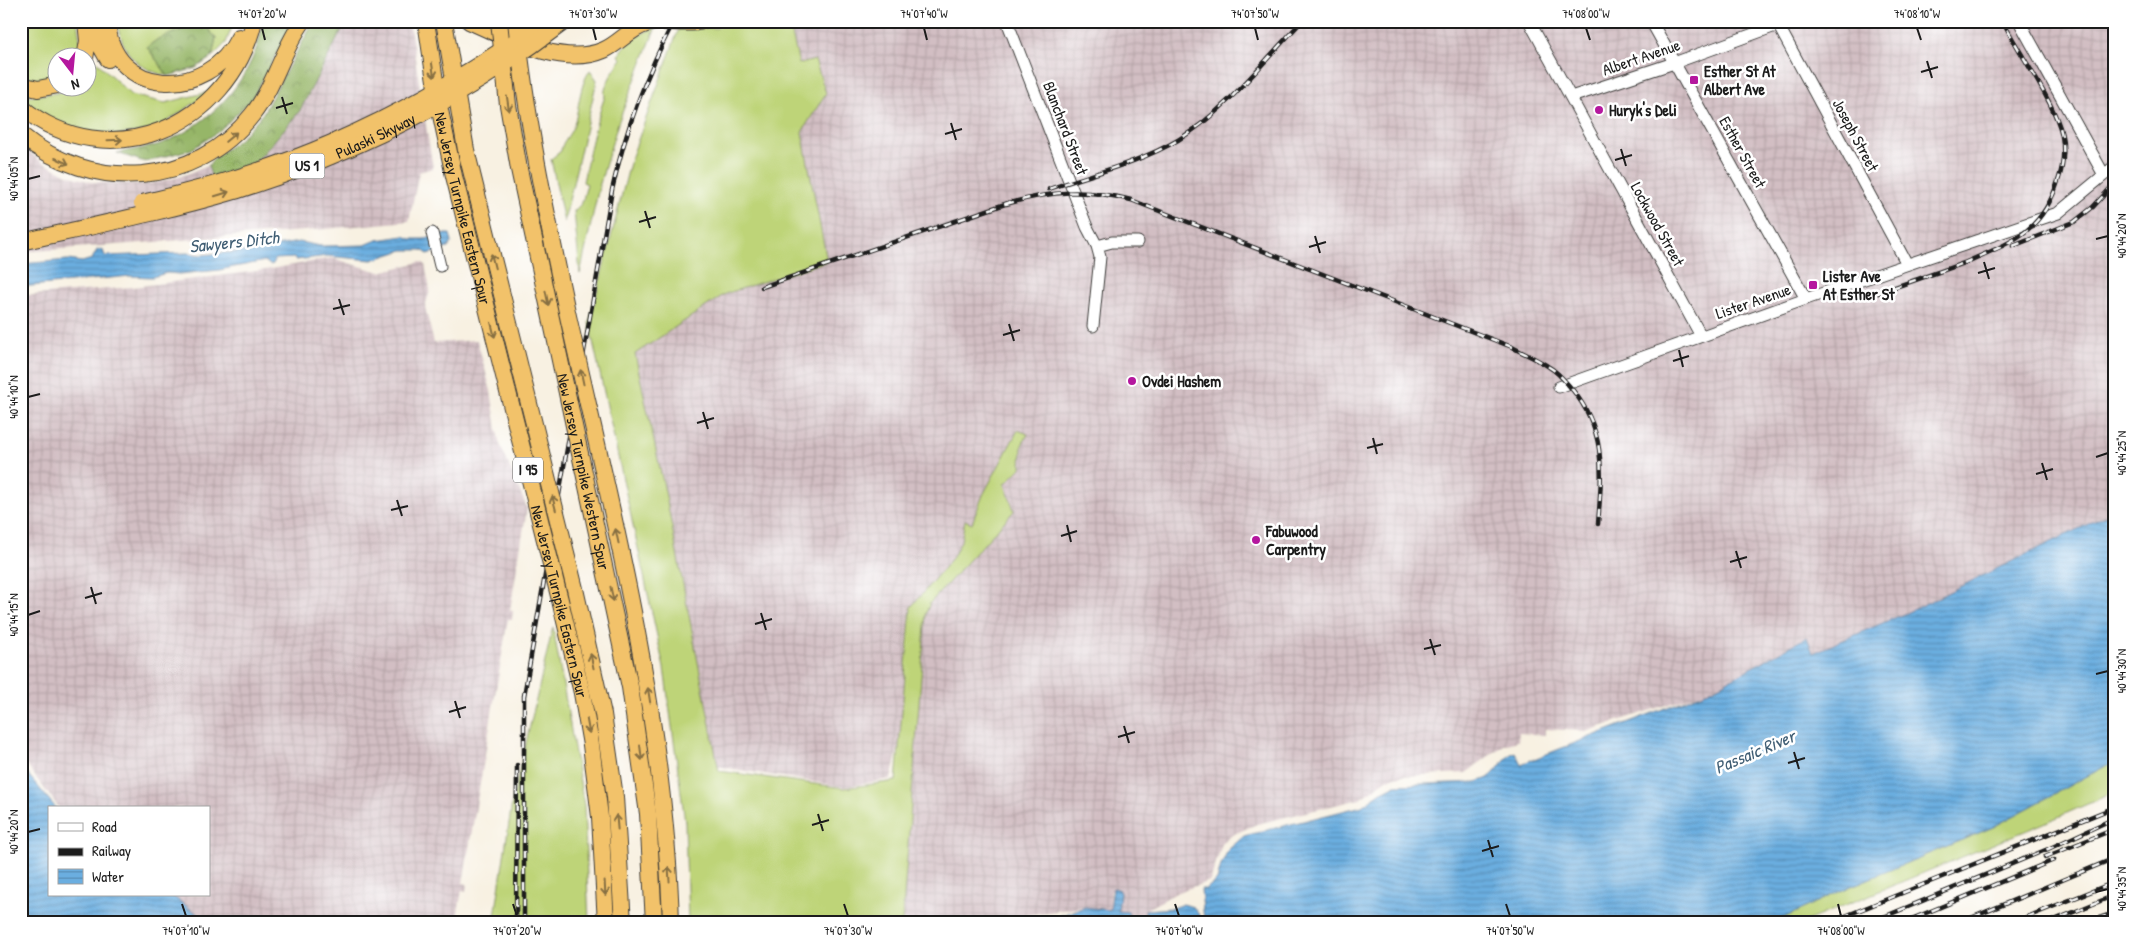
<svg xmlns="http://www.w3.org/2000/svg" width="2136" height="944" font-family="'Patrick Hand',sans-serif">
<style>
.industrial{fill:url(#industrial-grid)}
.grass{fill:#bed478;stroke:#6d784a}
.forest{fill:url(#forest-crowns);stroke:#596942}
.water{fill:url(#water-rules);stroke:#44657e}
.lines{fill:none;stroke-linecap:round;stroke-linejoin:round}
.minor-casing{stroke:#3d3c3a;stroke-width:13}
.highway-casing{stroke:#3d3c3a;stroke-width:18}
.minor{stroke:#fff;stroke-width:11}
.highway{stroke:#f2c26a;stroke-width:16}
.rail-casing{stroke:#1c1c1c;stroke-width:4.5}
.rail{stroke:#fff;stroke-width:2.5;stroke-dasharray:8;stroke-linecap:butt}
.highway-bridge-casing{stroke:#3d3c3a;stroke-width:18;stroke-linecap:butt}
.highway-bridge{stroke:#f2c26a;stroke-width:16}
.oneway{stroke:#876f43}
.ticks{fill:none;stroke:#1c1c1c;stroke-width:2}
.poi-dot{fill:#b5179e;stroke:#fff;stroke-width:2}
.labels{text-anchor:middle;stroke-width:5;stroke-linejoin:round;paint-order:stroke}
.shield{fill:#fff;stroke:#606060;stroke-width:1}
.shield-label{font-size:15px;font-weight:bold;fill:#1c1c1c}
.street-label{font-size:16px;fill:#1c1c1c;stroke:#fff}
.poi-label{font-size:16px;font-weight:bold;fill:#1c1c1c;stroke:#fff;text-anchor:start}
.water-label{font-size:18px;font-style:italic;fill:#405e74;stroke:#fff}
.neatline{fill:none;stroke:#1c1c1c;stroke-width:2}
.ticks-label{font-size:12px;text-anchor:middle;fill:#1c1c1c}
</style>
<defs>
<pattern id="industrial-grid" width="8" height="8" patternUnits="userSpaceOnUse" patternTransform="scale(1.25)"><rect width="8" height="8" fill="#d2bec3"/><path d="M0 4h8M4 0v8" fill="none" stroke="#b4a3a7"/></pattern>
<pattern id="forest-crowns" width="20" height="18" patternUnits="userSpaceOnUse" patternTransform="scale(1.25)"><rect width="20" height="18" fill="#96b668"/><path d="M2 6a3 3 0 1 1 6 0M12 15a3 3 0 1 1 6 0" fill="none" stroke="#7a9355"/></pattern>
<pattern id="water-rules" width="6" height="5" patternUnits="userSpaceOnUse" patternTransform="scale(1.25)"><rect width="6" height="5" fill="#6baee0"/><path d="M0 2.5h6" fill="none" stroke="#578db5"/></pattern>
</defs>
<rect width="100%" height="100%" fill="#fff"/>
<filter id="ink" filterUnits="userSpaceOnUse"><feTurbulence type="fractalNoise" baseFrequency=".02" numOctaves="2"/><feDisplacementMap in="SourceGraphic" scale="10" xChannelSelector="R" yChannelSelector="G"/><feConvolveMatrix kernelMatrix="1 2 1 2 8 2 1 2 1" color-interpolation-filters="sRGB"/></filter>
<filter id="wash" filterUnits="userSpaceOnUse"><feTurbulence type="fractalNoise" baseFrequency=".0096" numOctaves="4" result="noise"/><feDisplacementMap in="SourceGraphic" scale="20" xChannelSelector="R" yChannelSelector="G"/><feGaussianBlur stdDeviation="1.12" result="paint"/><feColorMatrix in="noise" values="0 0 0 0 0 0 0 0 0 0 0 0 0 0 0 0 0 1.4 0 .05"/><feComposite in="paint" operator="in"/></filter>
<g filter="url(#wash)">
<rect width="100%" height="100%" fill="#f8f1e2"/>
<path class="industrial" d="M349 21H409L433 168 419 172 409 221 304 231 21 252V146L42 162 68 175 91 182 147 184 179 177 208 166 212 178Z
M789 21H2115V511L1906 613 1813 653 1806 637 1709 691 1588 731 1545 729V735L1519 733 1518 741 1504 745 1466 773 1401 776 1387 779 1360 799 1257 824 1232 835 1222 844 1210 881 1178 892 1145 910 1146 923H1131L1130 916 1118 912 1120 893 1111 891 1110 910 1085 907 1026 915 1020 919V923H910L902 919 917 733 899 745 891 779 844 787 716 766 635 354 725 294 827 261 802 132 826 93 799 65Z
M332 258 380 272 420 262 425 264 430 290 425 307 434 343 477 340 491 391 499 442 527 508 510 610 513 611 512 619H508L463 883 467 884 466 891 462 890 456 923H210L171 895H209V808H59L21 758V296L133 287 265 270Z"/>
<path class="grass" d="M21 21H77L81 46 75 57 58 58 57 77C46 83 32 81 21 76Z
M118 21H234L226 43 212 57 216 37 158 39 147 47 168 76C145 71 128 60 121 37 119 32 117 27 118 21Z
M732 21H789L799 64 815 60 826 93 802 132 827 261 725 294 635 354 666 496 719 771 844 788 896 781 911 607 953 557 961 541 965 520 972 523 983 495 1018 430 1028 434 1022 445 1021 468 1005 484 1014 511 930 603 926 613 902 923H688L685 822 664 668 589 323 631 159 679 28H717Z
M656 27 618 123 599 187 580 274 574 211 582 203 587 184 583 182C589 153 595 124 605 96 602 88 616 66 622 59L619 56C625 41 642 33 656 27Z
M94 59 131 95 165 103 212 91 156 129 117 135 68 129 30 108 21 99V93L31 96 57 93 69 88H88V68Z
M590 70 597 80 564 222 551 159 561 151C562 141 569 137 573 127 580 108 578 88 590 70Z
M553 627 584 805 589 923H494L512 803Z
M2115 761V792L2042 824 1802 923H1773L1849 887 1993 827Z"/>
<path class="forest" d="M263 21H294L252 99 218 132 192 149 145 162 117 153C134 149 154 148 170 140 217 118 256 74 263 21Z
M314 21H349L343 28 299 112 255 163 212 178 208 166 213 159 241 138 263 113Z
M202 22 216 38 212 57 196 68 168 76 147 47 158 39Z"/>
<path class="water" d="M445 234H450L452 242 448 248 428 254 422 250H403L372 260 327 256 296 260 294 258 275 259 273 264 270 265 265 261 219 270 179 274 167 273 152 277 130 276 21 287V264L68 260 82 262 92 259 97 250H103L105 256 187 253 201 255 247 251 299 242 321 246 365 245 377 240 404 236 411 239H424Z
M2115 511V761L1993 827 1849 887 1773 923H1146L1145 910 1172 908 1183 904 1193 907 1204 921 1201 889H1206L1217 880 1221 865 1228 850 1244 836 1362 806 1380 793 1396 785 1476 782C1479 781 1484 780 1488 778 1498 772 1504 756 1515 752L1521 764 1709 691 1807 637 1813 653 1906 613Z
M21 766 56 808H49V895H171L210 923H21Z
M1113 888 1118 889 1120 893 1118 911 1128 912 1131 923H1039L1085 907 1110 910Z"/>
</g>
<g filter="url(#ink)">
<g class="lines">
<defs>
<path id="minor" d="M1007 21 1087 227 1097 246 1100 257 1093 326
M1529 21 1701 336
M1651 21 1806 299
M1776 21 1907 264
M2019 21 2104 175
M1571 97 1674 63 1778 25
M432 233 440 266
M1097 246 1112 242H1138
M1559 387 1806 299 2058 213 2115 166"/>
<path id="highway" d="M93 21 100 45 108 59
M107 21C111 99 209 100 239 37
M469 21C507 38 563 68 604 50 620 43 629 29 646 24 665 18 684 26 703 21
M85 58 88 41 86 21
M21 85 38 89 58 85
M21 107C109 178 229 127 254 21
M21 135C91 193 195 188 252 115 275 86 282 50 303 21"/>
</defs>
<use href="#minor" class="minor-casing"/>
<use href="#highway" class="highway-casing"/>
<use href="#minor" class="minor"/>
<use href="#highway" class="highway"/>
<defs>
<path id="rail" d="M1049 189C1091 174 1139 163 1178 140 1226 111 1263 62 1302 21
M1006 204C1052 191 1085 188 1131 200L1512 347C1524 354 1538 359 1549 367 1558 372 1565 381 1571 388 1607 431 1602 472 1598 524
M2013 246 2074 222 2093 207 2115 183
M1964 263C2013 242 2043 232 2059 178 2064 163 2065 144 2060 128 2050 97 2022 57 2006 27
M762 287 1011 202
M1878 293 1970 261
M2045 857 2115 829
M516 923 517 765
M524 923V696L612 190C625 132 646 74 674 21
M1828 923 2115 807
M1869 923 2048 849 2115 818
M1902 923 2054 860
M1959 923 2115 858
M2012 923 2115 882
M2047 923 2115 895
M2083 923 2115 913"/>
</defs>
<use href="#rail" class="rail-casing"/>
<use href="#rail" class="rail"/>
<defs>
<g id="highway-bridge">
<path id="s1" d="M426 21 438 101 454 176 560 600 582 693 591 745 600 817 606 923"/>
<path d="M444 21 466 150 575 589 603 714 615 797 623 923"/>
<path id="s2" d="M499 21 508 105 519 169 630 687 648 814 654 923"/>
<path d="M516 21C526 118 546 212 566 307 611 510 665 713 671 923"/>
<path d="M142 203C208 188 273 169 334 142 409 110 478 68 545 21"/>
<path id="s3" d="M21 242C93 226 167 211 238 190 356 153 467 96 565 21"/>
</g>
</defs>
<use href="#highway-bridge" class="highway-bridge-casing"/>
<use href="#highway-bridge" class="highway-bridge"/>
</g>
<defs><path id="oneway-shaft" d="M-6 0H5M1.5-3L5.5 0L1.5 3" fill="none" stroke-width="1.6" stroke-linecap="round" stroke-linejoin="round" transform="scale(1.25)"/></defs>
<g class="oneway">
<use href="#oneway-shaft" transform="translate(433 70) rotate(81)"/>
<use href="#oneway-shaft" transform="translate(508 104) rotate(82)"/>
<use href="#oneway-shaft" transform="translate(231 137) rotate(-40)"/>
<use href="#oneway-shaft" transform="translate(115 140) rotate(-2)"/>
<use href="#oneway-shaft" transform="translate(62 161) rotate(24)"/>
<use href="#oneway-shaft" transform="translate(222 194) rotate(-17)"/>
<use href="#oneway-shaft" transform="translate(493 261) rotate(-104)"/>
<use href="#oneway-shaft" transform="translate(547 298) rotate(78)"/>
<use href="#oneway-shaft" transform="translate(493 330) rotate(76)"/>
<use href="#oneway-shaft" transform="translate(582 377) rotate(-102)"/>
<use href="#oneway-shaft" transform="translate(554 503) rotate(-104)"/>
<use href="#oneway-shaft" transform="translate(617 536) rotate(-102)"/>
<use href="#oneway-shaft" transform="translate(612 594) rotate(78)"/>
<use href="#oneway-shaft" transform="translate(592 661) rotate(-102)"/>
<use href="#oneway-shaft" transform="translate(649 695) rotate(-99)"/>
<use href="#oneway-shaft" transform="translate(588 726) rotate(80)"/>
<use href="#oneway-shaft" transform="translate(641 753) rotate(83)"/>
<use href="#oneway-shaft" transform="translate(617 822) rotate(-95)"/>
<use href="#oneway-shaft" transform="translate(669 874) rotate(-94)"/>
<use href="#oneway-shaft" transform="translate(605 888) rotate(87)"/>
</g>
</g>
<path class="ticks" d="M262 28 265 40M593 28 596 40M924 28 927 40M1255 28 1258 40M1586 28 1590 40M1917 28 1921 40M1927 61 1932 78M1921 72 1938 67M282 97 287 114M276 108 293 103M951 123 956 140M945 134 962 129M1621 149 1626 166M1615 160 1632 155M28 179 40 176M645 211 650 228M639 222 656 217M1315 236 1320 253M2096 239 2108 236M1309 247 1326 242M1984 262 1989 279M1978 273 1995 268M339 299 344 315M333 309 350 305M1009 324 1014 341M1003 335 1020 330M1679 350 1683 367M1673 361 1689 356M28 397 40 394M703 412 708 429M697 423 714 418M1373 438 1377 454M1367 448 1383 444M2096 457 2108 453M2042 463 2047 480M2036 474 2053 469M397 500 402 516M391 510 408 506M1067 525 1071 542M1061 536 1077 531M1736 551 1741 568M1730 562 1747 557M91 587 96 604M85 598 102 593M761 613 766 630M28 615 40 611M755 624 772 619M1430 639 1435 655M1424 649 1441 645M2096 674 2108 671M455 701 460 718M449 712 466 707M1124 726 1129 743M1118 737 1135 732M1794 752 1799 769M1788 763 1805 758M818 814 823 831M812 825 829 820M28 832 40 829M1488 840 1493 857M1482 851 1499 846M2096 892 2108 889M182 904 186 916M513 904 517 916M844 904 848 916M1175 904 1179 916M1506 904 1510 916M1838 904 1841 916"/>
<g class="poi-dot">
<rect x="1689" y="75" width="10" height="10" rx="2.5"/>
<circle cx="1599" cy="110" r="5"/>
<rect x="1808" y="280" width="10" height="10" rx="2.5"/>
<circle cx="1132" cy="381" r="5"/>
<circle cx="1256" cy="540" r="5"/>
</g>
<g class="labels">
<g class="shield">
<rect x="289.5" y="153.5" width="35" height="25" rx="4"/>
<rect x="513" y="457.5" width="30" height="25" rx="4"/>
</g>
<g class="shield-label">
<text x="307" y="171">US 1</text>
<text x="528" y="475">I 95</text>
</g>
<g class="street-label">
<text transform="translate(1641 57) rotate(-19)" y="6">Albert Avenue</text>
<text transform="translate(1066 128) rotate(69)" y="6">Blanchard Street</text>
<text dy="6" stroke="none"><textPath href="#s3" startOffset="371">Pulaski Skyway</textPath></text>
<text transform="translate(1856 135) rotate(62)" y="6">Joseph Street</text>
<text transform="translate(1743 152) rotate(61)" y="6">Esther Street</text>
<text dy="6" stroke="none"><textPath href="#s1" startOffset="191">New Jersey Turnpike Eastern Spur</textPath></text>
<text transform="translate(1658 224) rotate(61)" y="6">Lockwood Street</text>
<text transform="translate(1753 301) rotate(-19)" y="6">Lister Avenue</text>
<text dy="6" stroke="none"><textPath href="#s2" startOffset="459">New Jersey Turnpike Western Spur</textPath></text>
<text dy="6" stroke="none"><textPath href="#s1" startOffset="596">New Jersey Turnpike Eastern Spur</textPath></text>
</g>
<g class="poi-label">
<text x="1704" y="77">Esther St At<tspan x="1704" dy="18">Albert Ave</tspan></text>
<text x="1609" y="116">Huryk's Deli</text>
<text x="1823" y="282">Lister Ave<tspan x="1823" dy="18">At Esther St</tspan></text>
<text x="1142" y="387">Ovdei Hashem</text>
<text x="1266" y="537">Fabuwood<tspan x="1266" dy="18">Carpentry</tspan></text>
</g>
<g class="water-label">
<text transform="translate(234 242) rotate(-6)" y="6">Sawyers Ditch</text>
<text transform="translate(1755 752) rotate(-23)" y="6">Passaic River</text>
</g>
</g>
<rect width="2136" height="944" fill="none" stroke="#fff" stroke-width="55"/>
<rect x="48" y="806" width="162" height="90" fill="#ffffff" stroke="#a4a4a4"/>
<rect x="58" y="823" width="25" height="8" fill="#ffffff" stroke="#a4a4a4"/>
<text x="92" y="832" font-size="15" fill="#1c1c1c">Road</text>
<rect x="58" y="848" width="25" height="8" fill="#1c1c1c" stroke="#a4a4a4"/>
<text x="92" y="856" font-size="15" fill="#1c1c1c">Railway</text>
<rect x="58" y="869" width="25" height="15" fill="url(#water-rules)" stroke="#a4a4a4"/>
<text x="92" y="882" font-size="15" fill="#1c1c1c">Water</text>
<g transform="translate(72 72) rotate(164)"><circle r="24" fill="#ffffff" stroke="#a4a4a4"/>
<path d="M0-4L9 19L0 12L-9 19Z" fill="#b5179e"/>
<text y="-8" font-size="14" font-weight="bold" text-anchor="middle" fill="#1c1c1c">N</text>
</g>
<rect x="28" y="28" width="2080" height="888" class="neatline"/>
<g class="ticks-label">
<text x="262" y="18">74°07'20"W</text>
<text x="593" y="18">74°07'30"W</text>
<text x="924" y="18">74°07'40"W</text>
<text x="1255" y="18">74°07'50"W</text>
<text x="1586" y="18">74°08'00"W</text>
<text x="1917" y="18">74°08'10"W</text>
<text transform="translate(14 179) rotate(-90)" y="4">40°44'05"N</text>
<text transform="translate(2122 236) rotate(-90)" y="4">40°44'20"N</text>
<text transform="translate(14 397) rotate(-90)" y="4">40°44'10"N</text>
<text transform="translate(2122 453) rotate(-90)" y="4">40°44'25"N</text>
<text transform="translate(14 615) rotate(-90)" y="4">40°44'15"N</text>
<text transform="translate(2122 671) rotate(-90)" y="4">40°44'30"N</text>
<text transform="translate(14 832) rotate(-90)" y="4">40°44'20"N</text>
<text transform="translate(2122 889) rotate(-90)" y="4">40°44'35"N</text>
<text x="186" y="935">74°07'10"W</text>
<text x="517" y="935">74°07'20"W</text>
<text x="848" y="935">74°07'30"W</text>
<text x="1179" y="935">74°07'40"W</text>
<text x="1510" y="935">74°07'50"W</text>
<text x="1841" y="935">74°08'00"W</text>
</g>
</svg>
